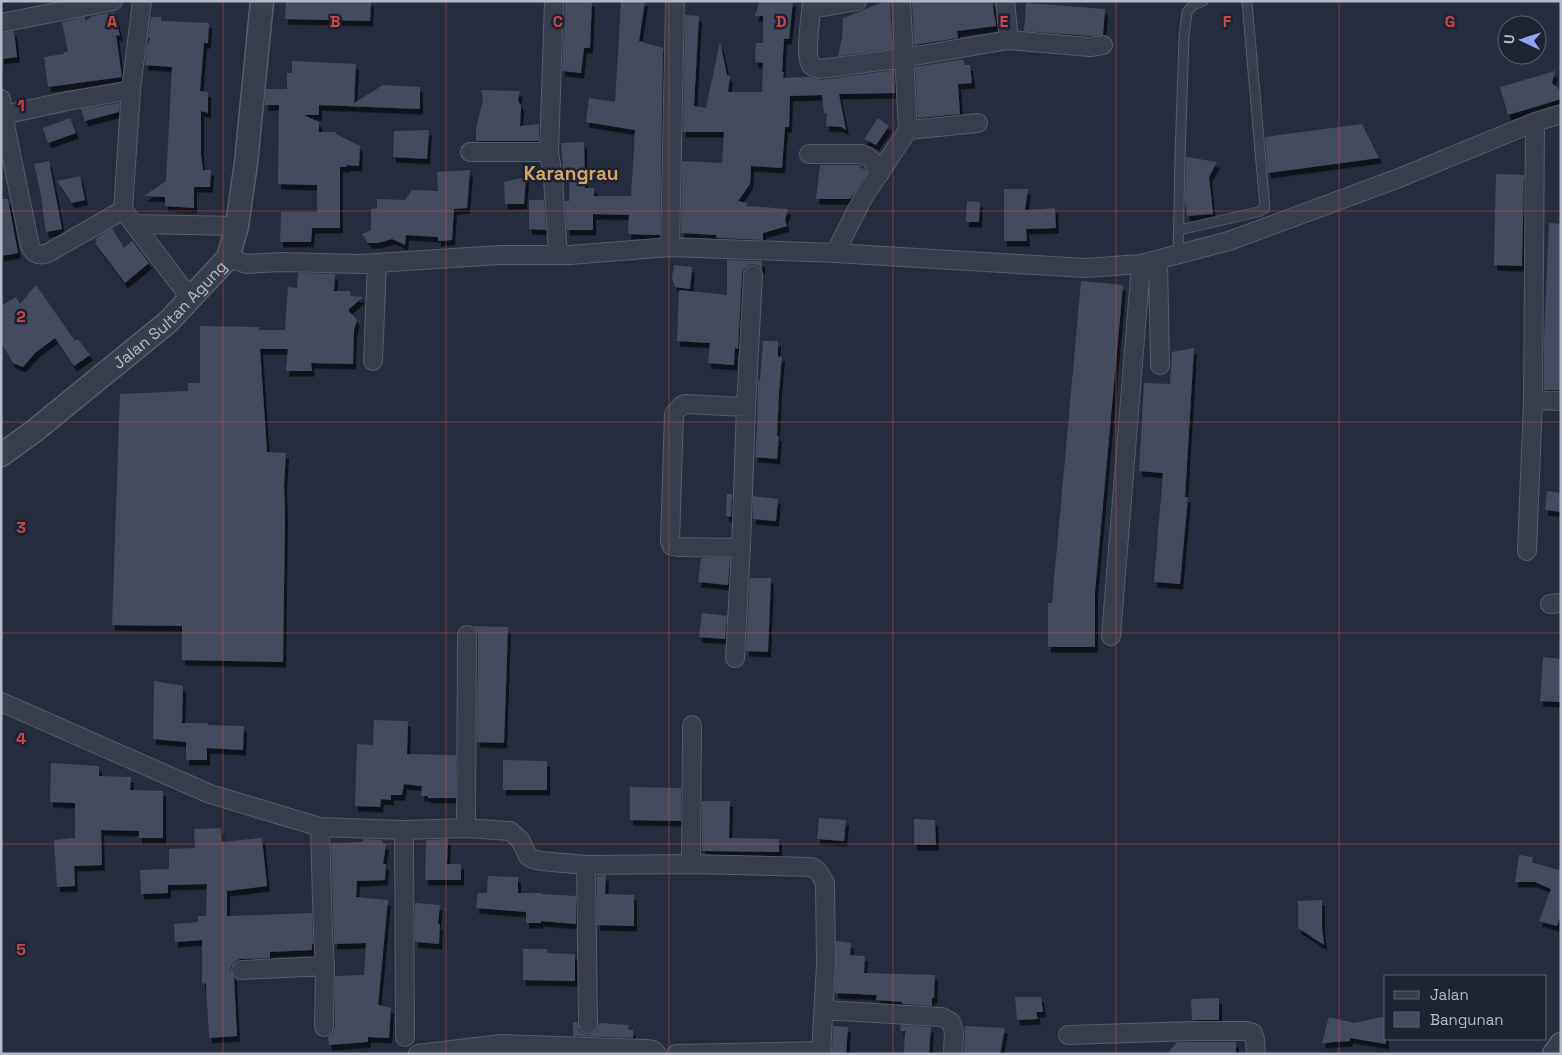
<svg xmlns="http://www.w3.org/2000/svg" width="1562" height="1055" font-family="'Space Grotesk',sans-serif">
<style>
.building{fill:#444b5f;filter:url(#shadow)}
.lines{fill:none;stroke-linecap:round;stroke-linejoin:round}
.service-casing{stroke:#575c6b;stroke-width:11}
.minor-casing{stroke:#575c6b;stroke-width:20}
.tertiary-casing{stroke:#575c6b;stroke-width:25}
.service{stroke:#393e4d;stroke-width:9}
.minor{stroke:#393e4d;stroke-width:18}
.tertiary{stroke:#393e4d;stroke-width:22}
.grid{fill:none;stroke:#cf4548;stroke-width:1;stroke-opacity:0.55}
.labels{text-anchor:middle;stroke-width:5;stroke-linejoin:round;paint-order:stroke}
.street-label{font-size:16px;fill:#b5bac8;stroke:#1e2332}
.quarter-label{font-size:19px;font-weight:bold;fill:#d2a466;stroke:#1e2332}
.grid-label{font-size:16px;text-anchor:middle;font-weight:bold;fill:#cf4548;stroke:#1e2332;stroke-width:5;stroke-linejoin:round;paint-order:stroke}
</style>
<defs>
<filter id="shadow"><feDropShadow dx="3" dy="5.5" stdDeviation="0" flood-color="#0009"/></filter>
</defs>
<rect width="100%" height="100%" fill="#252c3d"/>
<path class="building" d="M286 1H371L370 21 285 19Z
M565 1H592L590 48H584L581 73 562 71Z
M621 1H645L639 41 663 48 660 235 628 234 629 215 593 214V230H567L565 201H569L570 170H563L561 143 584 142 585 188H594V196H631L635 130 586 122 589 98 615 102Z
M760 1H793L789 39H784L782 72H784L783 78 809 77 821 80 894 70 895 93 839 94 846 130 841 127 826 126 827 114 824 113 822 95 790 96 789 127H785L782 168 751 166 750 184 738 201 747 203 746 206 788 209 785 220 787 226 763 233V240L721 238H717L716 235 681 233 682 161 722 163 724 132H683L685 15 699 16 694 106 706 108 720 42 727 75 730 76 728 92H762L763 63 755 62 756 43H763V16H755Z
M886 1H890L893 49 838 56 842 38 843 18Z
M912 1H992L996 26 957 31 958 38 914 45Z
M1026 3 1105 9 1103 35 1090 36 1024 31Z
M114 12 120 36 116 35 122 77 48 87 44 57 64 54V52H68L62 22 85 17V21L93 16Z
M151 17H161V21L209 23 208 43H204L200 91 208 92V113L201 111V155L203 170H211L210 187H194V208L165 206V197L144 196 166 181 172 67 145 65 147 45 151 38H148Z
M14 31 17 57 1 59V33Z
M963 59 965 65H970L972 83 958 84 960 114 918 118 915 67Z
M292 61 356 64 354 103 383 85 420 87V109L319 105V115H304L319 122V132H335L336 134 360 146 359 166 346 165 347 167H340V228H312L311 242H280L281 212H317V185L278 184 279 105H265L266 89H287V73H292Z
M1555 71 1552 83 1561 91V99L1508 115 1500 87Z
M481 90 520 91 518 100 521 106 520 126 539 124V141H476V129L483 100Z
M120 103 119 112 85 121 81 109Z
M70 118 76 133 48 143 43 128Z
M878 118 889 126 876 145 864 139Z
M1362 124 1379 158 1268 173 1265 137Z
M429 130 427 159 393 157 394 131Z
M1186 157 1217 162 1209 177 1213 214 1187 216 1185 199Z
M49 161 62 229 46 232 40 190 34 164Z
M820 165H859L862 166 860 168 865 169 867 173 850 199H816Z
M470 170 467 208 454 209 452 240 438 241V237L406 235 405 245 392 239 378 243H368L362 234 371 230V209L377 208V199L405 200 412 190 438 191 437 172Z
M1496 174 1524 175 1522 266 1494 265Z
M80 176 85 200 72 203 57 181Z
M526 177 524 204H505L504 182Z
M1004 189H1028L1025 210 1055 208 1056 228 1026 229 1027 241H1004Z
M1 199H8L18 253 1 256Z
M529 200H544L546 230 529 229Z
M967 201 980 202 979 222H966Z
M1549 223 1561 224V390H1544V341Z
M112 228 124 248 132 241 149 263 125 283 95 243 97 242 95 239Z
M727 260 762 261V270L759 266 754 264 749 265 744 269 742 274 738 349 735 348 734 365 708 363 710 343 677 341 679 290 727 295Z
M674 265 692 267 690 289 675 287 672 278Z
M298 273 335 274 334 291H350L351 296 363 297 348 310 357 320 354 330 353 364 311 363 312 371H286L288 349H260L267 452 286 453 284 485 285 515 283 662 182 660V626L112 625 120 394 188 391V383H200V326L259 327V330H285L288 287 297 288Z
M1081 281 1123 285 1095 592V647H1048V603H1052Z
M36 285 75 341 78 339 90 355 74 366 55 338 35 353 23 367 13 363 1 342V306L16 297 20 304Z
M763 341H778V357L782 356 779 391 777 436H779L777 459 755 457 757 428 758 380 760 381Z
M1194 348 1185 497H1188L1180 584 1154 582 1163 473 1139 471 1144 383 1170 384 1172 352Z
M1547 491 1561 493V512L1545 510Z
M727 494H732L731 517 726 516Z
M753 496 778 499 776 521 753 519Z
M701 558H730L728 585 698 582Z
M750 578H771L768 652 746 651Z
M702 613 727 616 725 639 699 637Z
M473 626 508 627 504 743 477 742 478 635 476 630Z
M1543 657 1561 659V702L1540 701Z
M154 681 183 686 182 723H208V725L244 726 243 750 207 748V760H186V742L153 739Z
M374 720 408 721 407 754 456 755V798H428V796H421L422 786 404 784 402 795H391V800L381 799 380 807 355 806 357 744 373 745Z
M503 760 547 761V790H503Z
M51 763 99 766V776L131 777 130 790 163 791V838H139V831L101 830 102 865 74 866 75 886 57 887 54 840 75 838V803L50 802Z
M630 787 681 788V821L630 820Z
M702 801H730L729 838 779 839V852L702 851Z
M819 818 846 820 844 841 817 839Z
M914 819 935 820 936 845H914Z
M221 828 222 842 262 838 267 886 227 891V916L312 913 313 944H312V950L270 952V958L240 959 235 961 231 966 230 970 234 977 237 1036 209 1038 206 983 202 984V940L175 942 174 924 198 922V916H206L207 884 168 885V893L141 894 140 870 169 869V849L195 848 194 829Z
M363 839 380 840 383 841V844H386L383 864H386L385 880 357 881 356 897 388 900 378 1005 391 1008 389 1038 368 1037V1042L329 1045 328 1037 333 1033 335 1027V976L364 975 366 943 334 944 331 843 363 842Z
M448 839 447 864H461V880H425L426 840Z
M1519 855 1533 857 1532 862 1558 870 1561 867V915L1557 926 1539 921 1551 889 1535 882H1515Z
M606 875 605 894 634 895V926L597 925V876Z
M488 876 518 877V893H541V894L576 896V924L541 921V923H526V912L476 908 478 893H487Z
M1322 900V928L1324 945 1298 928V901Z
M415 903 440 905 438 924H440L439 944 415 942Z
M836 941 851 943 850 955 865 956 864 973 935 975 934 998H932V1006L902 1004V1002L876 1000 877 995 835 993Z
M523 949H547V953L575 954V981L523 980Z
M1015 997H1041L1043 1012H1036L1038 1019 1017 1020Z
M1219 998V1020H1192L1191 999Z
M1386 1016V1044L1350 1038V1041L1322 1043 1329 1017 1354 1023Z
M573 1022H577L579 1030 582 1033 588 1035 593 1033 597 1030 599 1023 629 1025 628 1030H633V1038L573 1036Z
M901 1025 931 1027 929 1054H904L905 1031H900Z
M833 1026 848 1027 846 1054H832Z
M965 1026 1005 1028 1000 1054H964Z
M1177 1042H1236V1054H1167Z"/>
<g class="lines">
<defs>
<path id="service" d="M1179 230 1258 212 1265 208 1247 2 1246 1
M1178 255 1180 157 1184 37 1187 12 1193 5 1203 1"/>
<path id="minor" d="M142 1 131 90 123 210 191 299
M554 1 549 152 553 177 558 255
M812 1C811 15 805 52 810 63 811 67 816 68 820 69L903 58 1009 40 1090 47 1103 45
M1005 1 1009 40
M812 9 857 1
M1 23 113 1
M1 99 3 115 30 246C34 255 39 256 48 253L123 210
M3 115 68 101 131 90
M908 130 978 123
M470 152H549
M809 154H861C874 158 874 163 879 175
M134 224 237 226
M670 247 675 1
M835 253 864 196 908 130 901 1
M228 258 247 264 281 262 361 264 500 255H570L670 247 835 253 1085 268 1141 264 1229 241 1399 178 1535 122 1561 114
M1158 260 1160 365
M373 361 377 263
M1533 400 1561 401
M746 407 685 404 681 406 674 414 670 541 672 546 678 547 741 548 746 407 753 275
M1527 551 1533 400 1535 122
M1550 604 1561 603
M1111 636 1141 264
M735 658 741 548
M1 702 210 794 320 827 404 830 466 828 510 831 520 840 528 856 533 859 541 861 586 865 691 864 812 867 818 871 825 883 826 964 821 1054
M320 827 323 936 325 966 324 1027
M466 828 467 635
M404 830 405 1037
M691 864 692 725
M586 865 588 1024
M241 970 325 966
M824 1010 942 1017 951 1022 954 1032 953 1054
M1068 1035 1194 1031H1247L1253 1033 1255 1040 1256 1054
M418 1054 501 1044 646 1049 653 1050 657 1054
M676 1054 822 1051"/>
<g id="tertiary">
<path id="s1" d="M1 455 33 432 168 322 228 258 237 226 246 163 262 1"/>
<path d="M1554 1054 1561 1044"/>
</g>
</defs>
<use href="#service" class="service-casing"/>
<use href="#minor" class="minor-casing"/>
<use href="#tertiary" class="tertiary-casing"/>
<use href="#service" class="service"/>
<use href="#minor" class="minor"/>
<use href="#tertiary" class="tertiary"/>
</g>
<path class="grid" d="M223 1V1054M446 1V1054M669 1V1054M893 1V1054M1116 1V1054M1339 1V1054M1 211H1561M1 422H1561M1 633H1561M1 844H1561"/>
<g class="labels">
<g class="street-label">
<text dy="6" stroke="none"><textPath href="#s1" startOffset="220">Jalan Sultan Agung</textPath></text>
</g>
<g class="quarter-label">
<text x="571" y="180">Karangrau</text>
</g>
</g>
<g class="grid-label">
<text x="112" y="27">A</text>
<text x="335" y="27">B</text>
<text x="558" y="27">C</text>
<text x="781" y="27">D</text>
<text x="1004" y="27">E</text>
<text x="1227" y="27">F</text>
<text x="1450" y="27">G</text>
<text x="21" y="111">1</text>
<text x="21" y="322">2</text>
<text x="21" y="533">3</text>
<text x="21" y="744">4</text>
<text x="21" y="955">5</text>
</g>
<rect width="1562" height="1055" fill="none" stroke="#b5bac8" stroke-width="5"/>
<rect x="1384" y="975" width="162" height="65" fill="#1e2332" stroke="#5a5f6e"/>
<rect x="1394" y="991" width="25" height="8" fill="#393e4d" stroke="#5a5f6e"/>
<text x="1430" y="1000" font-size="15" fill="#b5bac8">Jalan</text>
<rect x="1394" y="1012" width="25" height="15" fill="#444b5f" stroke="#5a5f6e"/>
<text x="1430" y="1025" font-size="15" fill="#b5bac8">Bangunan</text>
<g transform="translate(1522 40) rotate(274)"><circle r="24" fill="#1e2332" stroke="#5a5f6e"/>
<path d="M0-4L9 19L0 12L-9 19Z" fill="#8da7f5"/>
<text y="-8" font-size="14" font-weight="bold" text-anchor="middle" fill="#b5bac8">U</text>
</g>
</svg>
